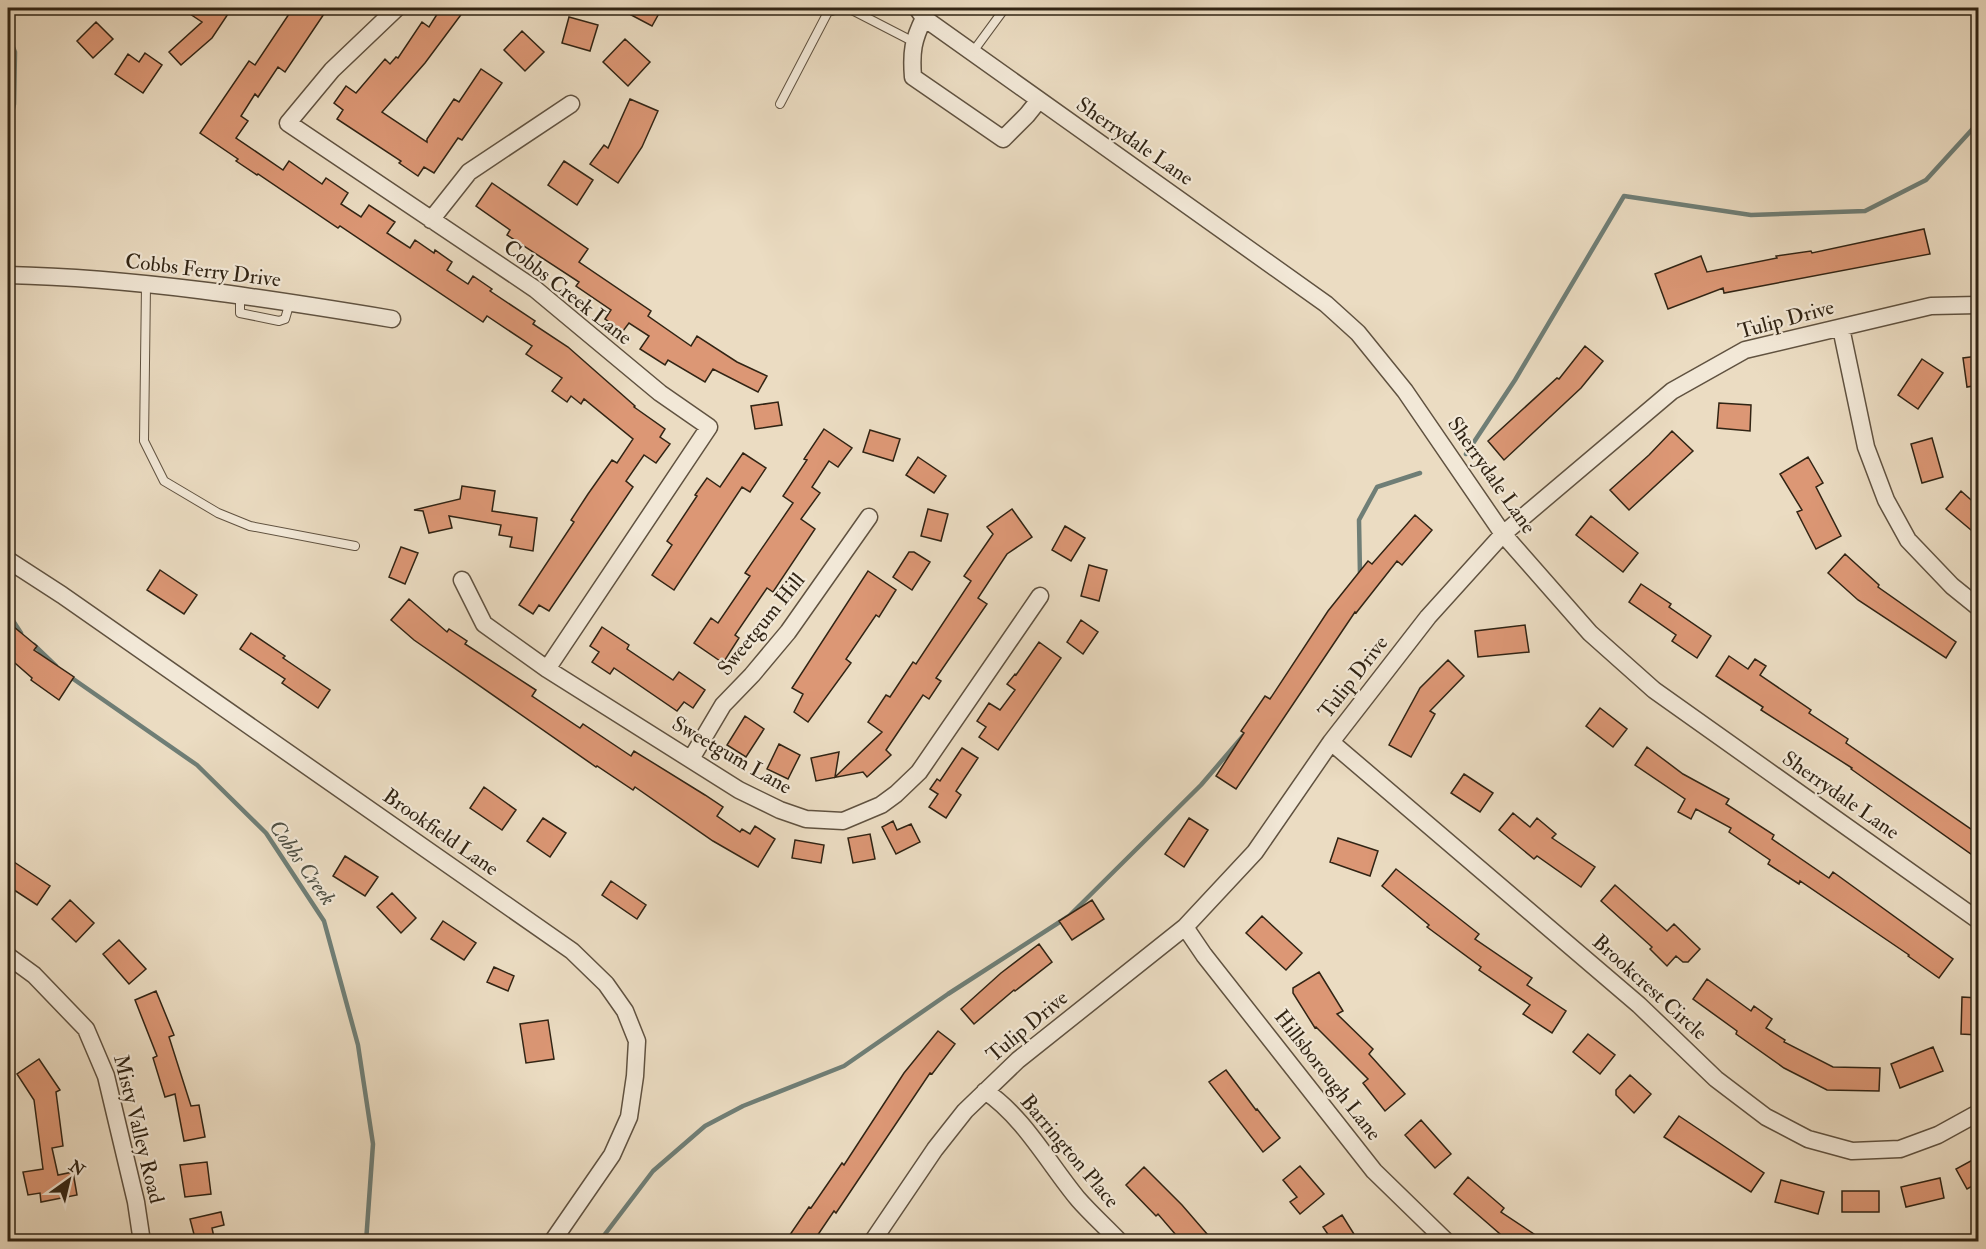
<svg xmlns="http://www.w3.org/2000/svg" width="1986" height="1249" font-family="'IM FELL Double Pica',serif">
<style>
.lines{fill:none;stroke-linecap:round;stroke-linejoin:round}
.stream{stroke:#6f7e76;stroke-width:4.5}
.building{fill:#dc9775;stroke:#312414;stroke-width:1.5}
.lane-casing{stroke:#605240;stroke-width:10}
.street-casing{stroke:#605240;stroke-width:19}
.lane{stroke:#f2e8d7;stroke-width:8}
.street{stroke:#f2e8d7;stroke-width:16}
.labels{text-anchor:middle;stroke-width:4.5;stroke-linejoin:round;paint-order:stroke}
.street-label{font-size:21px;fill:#312414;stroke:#f2e8d7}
.water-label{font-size:22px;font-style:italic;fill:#505145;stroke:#f2e8d7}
</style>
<rect width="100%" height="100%" fill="#ebdcc2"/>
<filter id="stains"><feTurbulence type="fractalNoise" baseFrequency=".00333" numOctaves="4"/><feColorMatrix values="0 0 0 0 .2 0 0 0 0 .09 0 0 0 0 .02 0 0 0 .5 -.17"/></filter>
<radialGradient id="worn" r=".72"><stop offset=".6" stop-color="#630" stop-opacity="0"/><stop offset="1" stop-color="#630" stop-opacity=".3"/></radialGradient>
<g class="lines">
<path class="stream" d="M8 35 15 52 14 104 8 132
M1466 454 1515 380 1624 196 1751 215 1865 211 1926 180 1978 123
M1360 575 1359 520 1377 487 1420 473
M8 613 21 633
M34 645 56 666
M69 676 197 765 266 833 324 921 358 1045 373 1144 366 1242
M599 1242 653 1171 705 1126 743 1106 844 1066 948 994 1069 916 1201 785 1243 736"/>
</g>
<path class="building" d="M181 8H232L212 38 181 65 169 52 202 22Z
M293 8H328L285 72 278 67 258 97 255 94 241 116 248 121 236 138 283 170 289 161 322 184 326 178 348 193 341 204 361 217 369 205 395 222 387 233 410 248 415 240 434 253 435 250 452 262 447 270 468 284 473 276 492 289 490 291 535 321 533 324 568 347 635 406 634 407 665 429 660 437 670 444 656 463 644 455 626 481 633 487 549 611 539 605 533 614 519 605 574 522 571 520 588 494 612 460 617 463 633 439 584 399 581 404 571 396 567 402 552 391 562 378 526 354 532 346 487 316 483 322 340 226 338 228 258 174 257 175 236 161 238 159 200 133 249 61 255 65Z
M441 8H466L425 63 382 112 427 142V139L454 99 459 102 481 69 502 83 462 140 458 138 434 173 424 167 418 176 399 163 401 161 337 119 343 110 334 103 346 86 356 93 385 59 390 64 396 57 398 58 422 22 429 27Z
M618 8H662L652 26Z
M569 17 598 25 590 51 562 43Z
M96 22 113 39 93 58 77 41Z
M522 31 544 52 525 71 504 50Z
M625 39 650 62 628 86 603 62Z
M145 53 162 65 143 93 115 74 128 54 139 62Z
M630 99 658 111 642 147 618 183 590 164 604 145 608 148Z
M564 161 593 180 577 205 548 185Z
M492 183 588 249 579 262 651 311 648 316 691 346 697 336 737 362 767 376 758 392 713 369 705 382 668 360 665 365 640 349 649 336 629 323 623 331 605 319 611 310 576 286 579 282 507 235 510 230 476 206Z
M1924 229 1930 254 1724 293 1723 288 1668 309 1655 274 1701 256 1707 272 1777 258 1776 256 1811 251 1812 253Z
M1585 346 1603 361 1581 388 1504 460 1488 441 1557 378 1559 379Z
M1978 356V385L1967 387 1963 358Z
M1922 359 1943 373 1918 409 1898 395Z
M778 402 782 425 755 429 751 406Z
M1719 403 1751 405 1750 431 1717 428Z
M824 429 852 448 838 467 829 461 812 487 820 493 801 519 815 529 773 592 767 588 735 635 739 638 723 663 694 643 711 618 718 623 750 576 745 573 793 503 783 496 807 460 804 459Z
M870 430 900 439 893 461 863 452Z
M1672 431 1693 451 1629 510 1610 490 1649 455Z
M1932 438 1943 477 1922 483 1911 444Z
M743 453 766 468 750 492 742 487 674 590 652 575 672 545 667 541 697 496 695 495 707 478 720 487Z
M918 457 946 476 934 493 906 475Z
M1808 457 1823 483 1816 487 1841 536 1816 549 1797 512 1802 510 1780 474Z
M462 486 495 491 492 511 537 518 533 551 510 547 512 537 499 535 501 525 449 516 452 528 429 533 423 511 414 510 460 499Z
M1961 491 1978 506V522L1971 530 1946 509Z
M928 509 948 514 941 541 921 536Z
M1012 509 1032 537 1007 554 978 598 987 604 936 678 941 681 929 699 923 695 886 750 891 755 867 777 863 772 816 781 811 758 839 752 835 777 882 732 868 722 886 695 890 697 913 662 916 664 971 581 964 576 993 534 987 527Z
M1415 515 1432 530 1402 565 1397 561 1356 613 1355 612 1236 789 1216 776 1244 733 1241 731 1265 696 1270 699 1328 611 1368 561 1372 564Z
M1591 516 1638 553 1623 572 1576 535Z
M1065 526 1085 538 1071 561 1052 550Z
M401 547 418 553 405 584 389 577Z
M909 552H914L930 562 912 590 893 577Z
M1845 554 1879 585 1878 587 1956 642 1946 658 1858 600 1828 573Z
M1089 565 1107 570 1099 601 1081 596Z
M160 570 197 595 184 614 147 590Z
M868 571 896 590 879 617 876 615 846 659 851 663 808 722 794 712 803 694 792 688Z
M1641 584 1671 604 1669 607 1711 636 1697 658 1672 641 1676 635 1629 602Z
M409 599 447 632 449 629 467 641 465 644 536 690 532 696 580 728 583 724 631 756 634 751 705 795 723 807 717 816 740 832 742 829 750 834 755 826 775 839 758 867 713 841 635 787 633 790 597 766 596 767 414 640 391 620Z
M1081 620 1098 632 1083 654 1067 642Z
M8 622 37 646 34 650 74 677 59 700 31 680 32 678 8 657Z
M1525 625 1529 652 1478 657 1475 631Z
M602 627 629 645 627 649 673 680 679 672 705 690 693 708 684 702 677 711 614 668 610 674 592 662 599 652 590 646Z
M251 633 285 656 283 658 330 690 318 708 282 683 285 679 240 649Z
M1039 642 1061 658 998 750 979 737 986 727 977 721 989 703 1000 710 1015 690 1007 684 1015 674 1016 675Z
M1729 656 1748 669 1755 659 1766 666 1760 675 1811 710 1809 713 1848 739 1846 743 1978 834V859L1851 769 1852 768 1761 710 1763 707 1716 676Z
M1448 660 1464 676 1430 711 1435 714 1411 757 1389 745 1420 688Z
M1600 708 1627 729 1613 747 1586 726Z
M745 716 764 729 746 757 727 745Z
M779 744 800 755 788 779 767 769Z
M1647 747 1683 774 1729 799 1726 804 1774 835 1772 839 1829 878 1833 872 1953 959 1939 978 1908 956 1909 955 1800 881 1799 884 1768 864 1770 860 1729 832 1731 828 1696 809 1691 819 1678 812 1685 799 1635 765Z
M962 748 978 758 956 791 961 795 946 818 929 807 938 794 930 789 937 779 940 781Z
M1464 774 1493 793 1480 812 1451 793Z
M484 787 516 810 502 830 470 808Z
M1513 813 1530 827 1537 818 1556 834 1552 838 1595 867 1581 887 1537 856 1534 859 1499 830Z
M543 818 566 833 550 857 527 841Z
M1189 818 1208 830 1184 867 1165 854Z
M893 821 897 830 911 824 920 842 896 854 882 827Z
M870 834 875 859 853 863 848 838Z
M1338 838 1378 851 1370 876 1330 862Z
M795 840 824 845 821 863 792 858Z
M345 856 378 877 365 896 333 876Z
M8 858 50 886 37 905 8 886Z
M1396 869 1479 934 1475 939 1532 978 1527 985 1566 1011 1552 1033 1523 1014 1530 1005 1479 970 1481 967 1427 927 1429 925 1382 886Z
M611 881 646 905 637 919 602 895Z
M1615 885 1667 931 1674 924 1700 949 1688 962H1683L1676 956 1667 966 1650 949 1652 947 1601 901Z
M392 893 416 918 401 933 377 907Z
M70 900 94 923 76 942 52 919Z
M1092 900 1104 919 1072 940 1059 921Z
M1262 916 1302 953 1286 970 1246 933Z
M443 921 476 943 464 960 431 939Z
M119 940 146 969 129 984 103 954Z
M1039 944 1052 962 1015 991 1014 990 974 1024 961 1009 1001 973Z
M494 967 514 976 508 991 487 982Z
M1319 972 1343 1011 1337 1014 1373 1049 1369 1054 1405 1094 1385 1111 1363 1083 1368 1079 1316 1027 1315 1028 1293 993V988Z
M1707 979 1751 1011 1754 1006 1772 1019 1766 1028 1785 1040 1784 1042 1833 1067 1880 1068 1879 1091 1827 1090 1784 1068 1736 1034 1737 1031 1693 999Z
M156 991 174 1035 169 1037 191 1106 199 1105 205 1137 184 1141 175 1094 165 1097 153 1058 157 1056 135 1000Z
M1962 997 1978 998V1035L1961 1034Z
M548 1020 554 1059 526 1063 520 1024Z
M938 1031 955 1044 932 1074 930 1073 836 1213 834 1211 813 1242H785L809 1207 811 1208 842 1163 844 1165 904 1073Z
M1588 1034 1615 1055 1600 1074 1573 1052Z
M1933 1047 1943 1071 1900 1088 1891 1064Z
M39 1059 60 1090 56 1092 63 1146 52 1148 58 1175 73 1172 77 1195 41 1202 40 1193 28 1195 23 1172 43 1169 34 1100 17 1074Z
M1226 1070 1256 1110 1257 1109 1280 1138 1263 1152 1209 1082Z
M1630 1075 1651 1094 1634 1113 1616 1095V1090Z
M1679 1116 1764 1173 1751 1192 1664 1137Z
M1421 1120 1451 1154 1435 1168 1405 1135Z
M1978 1157V1183L1967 1189 1956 1169Z
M207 1162 211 1194 185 1197 180 1165Z
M1300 1166 1324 1194 1300 1214 1290 1202 1297 1197 1283 1180Z
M1144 1167 1182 1205 1214 1242H1182L1158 1214 1156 1216 1126 1185Z
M1468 1177 1504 1208 1501 1212 1546 1242 1507 1240 1454 1194Z
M1940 1178 1944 1198 1906 1207 1901 1187Z
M1781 1180 1824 1192 1818 1214 1775 1202Z
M1842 1191H1879V1212H1842Z
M221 1212 224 1225 212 1228 215 1242H196L190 1219Z
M1342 1215 1359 1242H1333L1323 1227Z"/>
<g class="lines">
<defs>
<path id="lane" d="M848 8 914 42
M972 53 1005 8
M780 104 828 12 842 8
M146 285 144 441 164 481 218 513 250 526 355 546
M240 296V313L279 321 285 319 290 302"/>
<path id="street" d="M397 8 332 70 288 123 535 289 660 393 709 427 547 669
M917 8 924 18 1326 304 1358 333 1405 391 1503 534 1590 633 1654 690 1978 920
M924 18C913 40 911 52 913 77L1003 139 1027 115 1039 100
M431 220 469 172 571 104
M8 275C137 278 265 298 392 319
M1841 328 1866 447 1886 500 1908 540 1952 586 1978 607
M8 560 62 595 572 951 606 984 625 1011 637 1041 635 1076 629 1117 612 1155 552 1242
M462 580 484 624 547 669 739 790 780 810 806 819 843 821 881 805 896 794 919 772 1040 596
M1331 742 1639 1005 1716 1079 1766 1117 1808 1139 1852 1151 1900 1149 1938 1135 1978 1113
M691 759 723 705 752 675 788 632 869 517
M1185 927 1204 955 1374 1171 1447 1242
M8 956 34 975 86 1029 106 1076 136 1202 142 1242
M985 1091C1023 1116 1049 1164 1078 1199 1091 1214 1106 1227 1120 1242
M872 1242 935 1149 965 1111 1018 1060 1185 927 1255 852 1331 742 1428 617 1503 534 1672 391 1745 350 1931 306 1978 305"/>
</defs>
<use href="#lane" class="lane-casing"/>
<use href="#street" class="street-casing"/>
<use href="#lane" class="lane"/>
<use href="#street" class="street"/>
</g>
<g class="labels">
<g class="street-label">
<text transform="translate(1135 141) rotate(35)" y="7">Sherrydale Lane</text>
<text transform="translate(203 270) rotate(7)" y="7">Cobbs Ferry Drive</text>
<text transform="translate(568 292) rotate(38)" y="7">Cobbs Creek Lane</text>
<text transform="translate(1786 319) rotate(-15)" y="7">Tulip Drive</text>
<text transform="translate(1492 475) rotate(55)" y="7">Sherrydale Lane</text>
<text transform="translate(761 624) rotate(-51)" y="7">Sweetgum Hill</text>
<text transform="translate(1353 677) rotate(-52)" y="7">Tulip Drive</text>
<text transform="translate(732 755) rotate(30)" y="7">Sweetgum Lane</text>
<text transform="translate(1841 795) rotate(35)" y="7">Sherrydale Lane</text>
<text transform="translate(441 832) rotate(35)" y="7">Brookfield Lane</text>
<text transform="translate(1650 987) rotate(42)" y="7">Brookcrest Circle</text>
<text transform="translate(1027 1026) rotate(-40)" y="7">Tulip Drive</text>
<text transform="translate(1328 1075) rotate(52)" y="7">Hillsborough Lane</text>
<text transform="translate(139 1129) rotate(76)" y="7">Misty Valley Road</text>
<text transform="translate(1070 1151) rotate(50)" y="7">Barrington Place</text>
</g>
<g class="water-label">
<text transform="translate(303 862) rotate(55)" y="8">Cobbs Creek</text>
</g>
</g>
<rect width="1986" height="1249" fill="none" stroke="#ebdcc2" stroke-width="30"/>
<rect x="9" y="9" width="1968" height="1231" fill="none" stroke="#312414" stroke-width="3"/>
<rect x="15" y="15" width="1956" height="1219" fill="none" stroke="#312414" stroke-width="1.5"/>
<g transform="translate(69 1180) rotate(34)" stroke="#f2e8d7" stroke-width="4.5" paint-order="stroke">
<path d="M0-4.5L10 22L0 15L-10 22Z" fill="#312414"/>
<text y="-9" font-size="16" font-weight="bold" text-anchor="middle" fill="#312414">N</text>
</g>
<rect width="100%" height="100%" filter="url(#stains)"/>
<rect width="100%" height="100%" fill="url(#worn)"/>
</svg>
